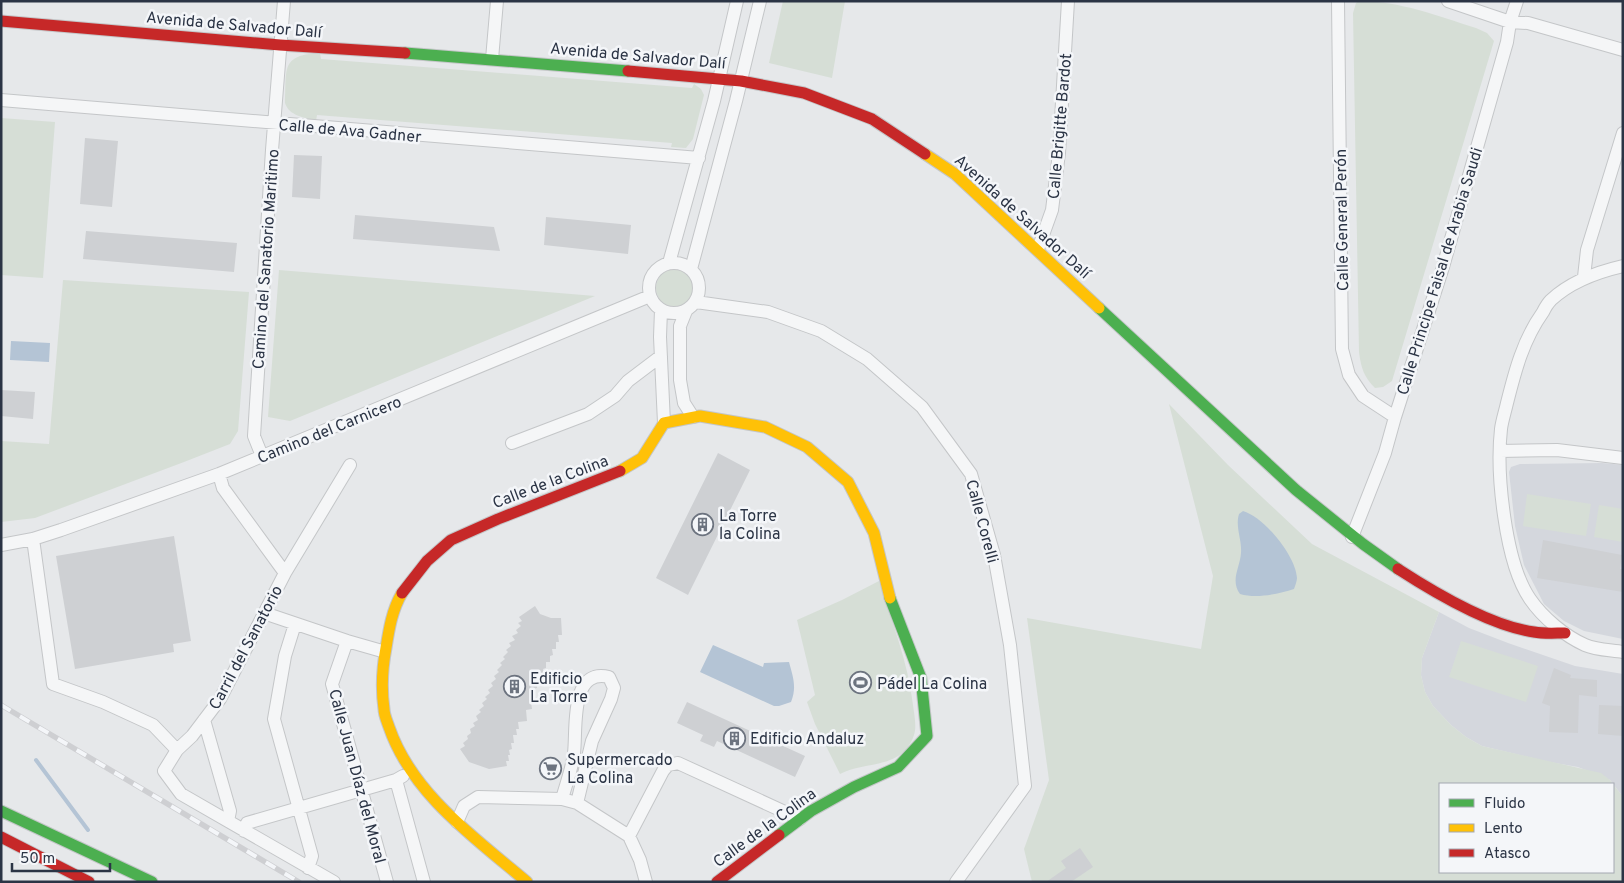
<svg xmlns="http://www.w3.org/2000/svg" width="1624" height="883" font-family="Overpass,sans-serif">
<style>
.built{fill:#d4d7dd}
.green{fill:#d6ded6;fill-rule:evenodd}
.water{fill:#b4c4d5}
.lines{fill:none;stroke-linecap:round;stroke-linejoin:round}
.stream{stroke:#b4c4d5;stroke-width:4}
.building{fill:#ced0d3}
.street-casing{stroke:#c4c6c8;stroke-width:14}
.fast-casing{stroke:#c4c6c8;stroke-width:13}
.slow-casing{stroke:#c4c6c8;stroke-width:13}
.jam-casing{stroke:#c4c6c8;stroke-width:13}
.street{stroke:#f5f6f7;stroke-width:12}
.fast{stroke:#4caf50;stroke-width:11}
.slow{stroke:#ffc107;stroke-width:11}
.jam{stroke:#c62828;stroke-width:11}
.rail-casing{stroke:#cecfd2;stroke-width:5.5}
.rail{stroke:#f4f6f9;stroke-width:4;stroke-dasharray:11;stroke-linecap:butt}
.labels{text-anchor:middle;stroke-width:5;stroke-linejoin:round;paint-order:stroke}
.street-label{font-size:16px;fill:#2b3445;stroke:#f4f6f9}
.poi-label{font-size:16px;fill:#2b3445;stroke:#f4f6f9;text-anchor:start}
</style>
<rect width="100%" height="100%" fill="#e6e8ea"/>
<path class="built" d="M1602 463 1623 465V639L1584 631 1564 621 1544 604 1524 565 1515 526 1509 472 1511 467 1520 464Z
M1439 612 1469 628 1508 643 1575 666 1623 674V797L1610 780 1578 767 1549 762 1482 746 1466 737 1451 725 1433 706 1425 692 1421 675 1422 658Z"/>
<path class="green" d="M783 1H845L832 78 769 63Z
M1359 1C1400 1 1438 16 1476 28L1487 33 1494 41 1392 381 1383 387 1375 388C1364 377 1361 368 1359 352L1353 13 1356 3Z
M320 53 321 59 692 88 694 84 701 89 704 95 693 139 686 148 671 147 672 143 317 115 316 121C304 117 289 116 285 103 287 69 280 55 320 53Z
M1 118 55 122 43 278 1 275Z
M656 288a19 19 0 1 1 38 0a19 19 0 1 1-38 0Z
M279 270 595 296 290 421 268 417Z
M63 280 249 292 238 431 230 444 184 462 35 518 1 522V441L49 444Z
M1169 404 1228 465 1312 544 1439 612 1422 658 1421 675 1425 692 1433 706 1451 725 1466 737 1482 746 1601 773 1610 780 1623 797V882H1032L1024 849 1049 780 1027 618 1201 649 1213 576ZM1440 784H1613V872H1440Z
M1527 494 1591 504 1586 536 1523 526Z
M1599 505 1623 509V542L1594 537Z
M879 581C892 622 908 662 913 705 914 714 917 726 914 735 912 742 907 749 901 754 884 767 858 764 840 774L815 724 807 702 815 695 797 620 842 600Z
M1461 641 1538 666 1526 702 1449 677Z"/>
<path class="water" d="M11 341 50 343 49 362 10 360Z
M1243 511C1264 517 1296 556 1297 578 1297 581 1295 586 1294 589 1278 594 1257 599 1240 594 1230 580 1240 568 1241 553 1242 539 1235 527 1239 514Z
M713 645 763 667 764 663 789 662C793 677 797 687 791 702L779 706H774L700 672Z"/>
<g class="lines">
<path class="stream" d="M36 760 88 830"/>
</g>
<path class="building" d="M85 138 118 141 112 207 80 204Z
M294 155 322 156 320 199 292 197Z
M355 215 494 227 500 251 353 239Z
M546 217 631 225 628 254 544 245Z
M86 231 237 243 234 272 83 259Z
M1 390 35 392 33 419 1 416Z
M718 453 750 470 688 595 656 578Z
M174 536 191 641 173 644 174 652 75 669 56 556Z
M1543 540 1622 555 1620 569H1623V592L1537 578Z
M535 606 540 614 551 618H561L562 635H558L559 642H556V649H552L553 655 550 656V662H546V668L543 669 544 675H539L540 682H537V688L533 689 534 695 530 696 532 709 526 710 527 721 518 722 519 729H516L517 735H513L514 743H511L512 749 509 750 510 755H508L509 761H506L507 766 489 769 469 762 460 749 465 746 463 743 468 739 467 736 471 733 470 729 475 726 473 723 478 720 476 716 481 712 479 710 484 706 482 703 487 699 485 697 490 693 488 690 493 686 491 683 496 679 494 676 499 672 497 670 502 665 500 663 505 659 503 657 508 652 506 650 511 646 509 643 515 640 512 636 518 633 516 630 521 626 518 623 522 621 519 617Z
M1554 668 1571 675 1570 678 1597 680V697L1579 695 1578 733 1549 732 1550 706 1542 703Z
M687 702 805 756 795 777 717 741 714 747 700 741 703 735 677 723Z
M1599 705 1623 706V736L1598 734Z
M1080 848 1093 867 1071 882H1046L1066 868 1061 861Z"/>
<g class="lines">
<defs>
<path id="street" d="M1338 1 1342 349 1349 375 1363 396 1395 417
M1448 1 1510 22 1528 23 1623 50
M492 59 497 1
M1 100 699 158
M1038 249 1052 210 1059 153 1068 1
M649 288a25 25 0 1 1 50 0a25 25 0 1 1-50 0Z
M669 263 714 101 737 1
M1623 266C1597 272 1571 281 1551 300 1548 303 1545 308 1543 312 1523 340 1515 371 1507 403 1505 412 1502 421 1501 429 1496 473 1505 563 1530 599 1543 618 1565 636 1585 645 1596 650 1611 650 1623 652
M691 269 736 101 760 1
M1584 277 1587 250 1623 133
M696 302 768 312 821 331 867 359 922 407 971 474 994 555 1010 645 1025 786 956 882
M661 310 660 337 664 423
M686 311 680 326V380L684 403 693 417
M512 443 588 414 615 396 628 381 661 356
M1500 451 1557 450 1623 458
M262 456 254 436 272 150 284 1
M219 474 223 488 285 573
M1352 537 1385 453 1395 417 1443 267 1507 42 1510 22 1517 1
M33 539 53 684 103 702 153 725 177 750
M1 545 33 539 61 530 219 474 650 296
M264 613 347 641 382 651
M295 624 285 656 274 719 312 856 308 868
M347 641 332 684 387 882
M204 720 230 811 228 821
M403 776 396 780 424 882
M562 799C566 784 572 769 574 753 577 729 569 668 609 677L614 688 611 699 592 741 577 803
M457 822 464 806 478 797 562 799 577 803 629 836 640 860 646 882
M244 831 247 823 396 780
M629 836 663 771 668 765 678 763 800 819
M334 882 181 794 164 771 177 750 192 736 220 699 285 573 350 465"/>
<path id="fast" d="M405 53 628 71
M1099 308 1296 490 1363 544 1398 569
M1 811 152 882
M779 835 811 811 854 787 898 767 927 736 921 678 890 598"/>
<path id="slow" d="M925 154 955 174 1099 308
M620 471 642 458 664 423 700 416 765 427 807 447 848 482 874 533 890 598
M402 593C392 610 389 629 386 648 382 669 381 688 384 709 384 715 387 721 389 727 412 794 475 838 527 882"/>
<path id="jam" d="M1 21 280 45 405 53
M628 71 741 81 804 93 872 119 925 154
M1398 569C1435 593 1490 626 1534 632 1544 634 1555 633 1565 633
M402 593 427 561 451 540 498 519 620 471
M1 837 89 882
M717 882 779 835"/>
</defs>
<use href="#street" class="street-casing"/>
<use href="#fast" class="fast-casing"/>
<use href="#slow" class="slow-casing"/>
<use href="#jam" class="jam-casing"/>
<use href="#street" class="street"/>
<use href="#fast" class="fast"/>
<use href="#slow" class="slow"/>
<use href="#jam" class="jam"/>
<defs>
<path id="rail" d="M1 705 299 882"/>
</defs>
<use href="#rail" class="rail-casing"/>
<use href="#rail" class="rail"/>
</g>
<defs>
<symbol id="building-ring" viewBox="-11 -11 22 22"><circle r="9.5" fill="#f4f6f9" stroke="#6c737f" stroke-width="1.5"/><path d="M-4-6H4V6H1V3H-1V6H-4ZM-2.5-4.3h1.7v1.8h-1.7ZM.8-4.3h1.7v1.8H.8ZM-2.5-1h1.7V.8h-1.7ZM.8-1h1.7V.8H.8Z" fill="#6c737f"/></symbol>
<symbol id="stadium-ring" viewBox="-11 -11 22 22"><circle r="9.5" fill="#f4f6f9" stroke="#6c737f" stroke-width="1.5"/><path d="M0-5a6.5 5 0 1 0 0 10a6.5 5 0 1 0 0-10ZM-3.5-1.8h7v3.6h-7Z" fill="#6c737f"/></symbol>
<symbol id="supermarket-ring" viewBox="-11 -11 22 22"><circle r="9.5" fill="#f4f6f9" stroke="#6c737f" stroke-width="1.5"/><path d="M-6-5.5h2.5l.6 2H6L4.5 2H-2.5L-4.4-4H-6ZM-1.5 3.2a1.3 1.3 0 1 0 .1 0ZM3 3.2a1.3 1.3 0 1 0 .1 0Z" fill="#6c737f"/></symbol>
</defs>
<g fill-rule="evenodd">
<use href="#building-ring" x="690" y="512" width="25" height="25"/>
<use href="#stadium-ring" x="848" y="670" width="25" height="25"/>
<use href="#building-ring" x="502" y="674" width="25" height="25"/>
<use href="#building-ring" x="722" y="726" width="25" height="25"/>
<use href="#supermarket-ring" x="538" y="756" width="25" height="25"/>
</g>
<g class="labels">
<g class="street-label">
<text transform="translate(234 24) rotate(5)" y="6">Avenida de Salvador Dalí</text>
<text transform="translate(638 55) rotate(5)" y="6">Avenida de Salvador Dalí</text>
<text transform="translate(1059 126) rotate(-85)" y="6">Calle Brigitte Bardot</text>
<text transform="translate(350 130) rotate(5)" y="6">Calle de Ava Gadner</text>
<text transform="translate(1023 216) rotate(42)" y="6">Avenida de Salvador Dalí</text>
<text transform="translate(1341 220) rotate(-91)" y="6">Calle General Perón</text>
<text transform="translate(265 259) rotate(-86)" y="6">Camino del Sanatorio Maritimo</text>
<text transform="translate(1439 271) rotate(-73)" y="6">Calle Principe Faisal de Arabia Saudi</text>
<text transform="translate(329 429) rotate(-22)" y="6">Camino del Carnicero</text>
<text transform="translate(550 481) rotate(-21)" y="6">Calle de la Colina</text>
<text transform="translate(983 521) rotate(75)" y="6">Calle Corelli</text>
<text transform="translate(245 647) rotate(-62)" y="6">Carril del Sanatorio</text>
<text transform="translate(358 776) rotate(75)" y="6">Calle Juan Díaz del Moral</text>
<text transform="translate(764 827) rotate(-36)" y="6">Calle de la Colina</text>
</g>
<g class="poi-label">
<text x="719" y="521">La Torre<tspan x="719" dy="18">la Colina</tspan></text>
<text x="530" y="684">Edificio<tspan x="530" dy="18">La Torre</tspan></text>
<text x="877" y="689">Pádel La Colina</text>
<text x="750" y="744">Edificio Andaluz</text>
<text x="567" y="765">Supermercado<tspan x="567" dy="18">La Colina</tspan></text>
</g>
</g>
<rect width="1624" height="883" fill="none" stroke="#2b3445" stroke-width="5"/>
<rect x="1439" y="783" width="175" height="90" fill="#f4f6f9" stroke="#a4a8b1"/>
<rect x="1449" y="799" width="25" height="8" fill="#4caf50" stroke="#a4a8b1"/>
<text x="1484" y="808" font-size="15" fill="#2b3445">Fluido</text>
<rect x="1449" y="824" width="25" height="8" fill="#ffc107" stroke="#a4a8b1"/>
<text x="1484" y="833" font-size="15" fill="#2b3445">Lento</text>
<rect x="1449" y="849" width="25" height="8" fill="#c62828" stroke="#a4a8b1"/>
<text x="1484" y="858" font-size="15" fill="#2b3445">Atasco</text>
<path d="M12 863v8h98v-8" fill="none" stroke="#2b3445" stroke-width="2.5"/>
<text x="20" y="863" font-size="15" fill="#2b3445" stroke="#f4f6f9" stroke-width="4" paint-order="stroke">50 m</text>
</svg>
